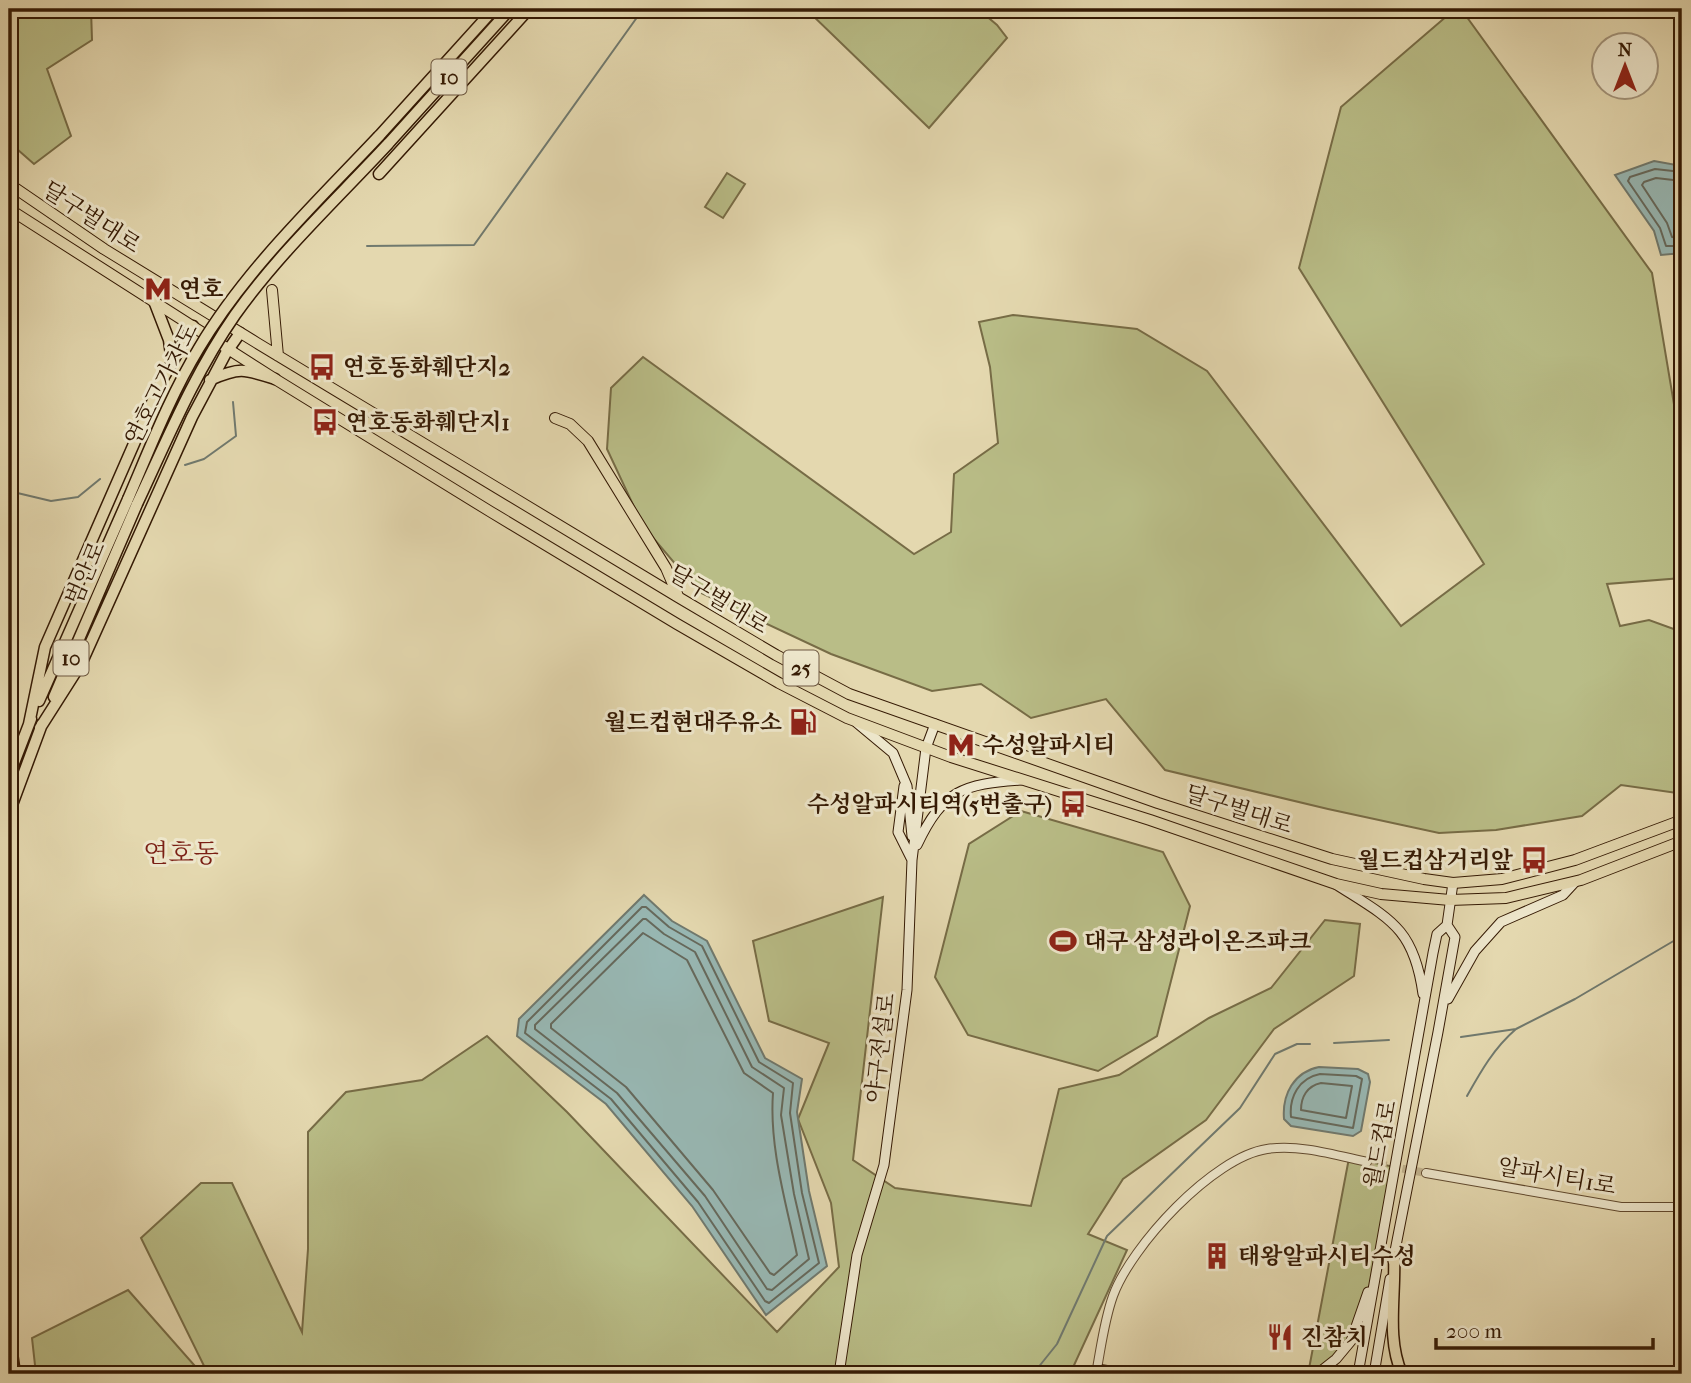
<svg xmlns="http://www.w3.org/2000/svg" width="1691" height="1383" font-family="'IM FELL French Canon','Noto Serif KR',serif">
<style>
.green{fill:#b9bd87;stroke:#776c46;stroke-width:2}
.water{fill:#98b8b4;stroke:#70796e;stroke-width:2}
.lines{fill:none;stroke-linecap:round;stroke-linejoin:round}
.shore{stroke:#66695c;stroke-width:2}
.stream{stroke:#70796e;stroke-width:2}
.tertiary-tunnel{stroke:#c1b28d;stroke-width:8;stroke-dasharray:8 4;stroke-linecap:butt}
.tertiary-casing{stroke:#614a2f;stroke-width:10}
.secondary-casing{stroke:#351a04;stroke-width:11}
.primary-casing{stroke:#351a04;stroke-width:12}
.trunk-casing{stroke:#351a04;stroke-width:13}
.motorway-casing{stroke:#351a04;stroke-width:13}
.tertiary{stroke:#ede6cb;stroke-width:8}
.secondary{stroke:#ede6cb;stroke-width:9}
.primary{stroke:#e4d8af;stroke-width:10}
.trunk{stroke:#e4d8af;stroke-width:10}
.motorway{stroke:#e4d8af;stroke-width:10}
.trunk-bridge-casing{stroke:#351a04;stroke-width:13;stroke-linecap:butt}
.trunk-bridge{stroke:#e4d8af;stroke-width:10}
.labels{text-anchor:middle;stroke-width:6;stroke-linejoin:round;paint-order:stroke}
.shield{fill:#ede6cb;stroke:#6c5740;stroke-width:2}
.shield-label{font-size:21px;font-weight:bold;fill:#351a04}
.street-label{font-size:23px;fill:#351a04;stroke:#ede6cb}
.poi-label{font-size:23px;font-weight:bold;fill:#351a04;stroke:#ede6cb;text-anchor:start}
.quarter-label{font-size:26px;fill:#7a1f14;stroke:#ede6cb}
</style>
<rect width="100%" height="100%" fill="#e4d8af"/>
<filter id="stains"><feTurbulence type="fractalNoise" baseFrequency=".00286" numOctaves="4"/><feColorMatrix values="0 0 0 0 .2 0 0 0 0 .09 0 0 0 0 .02 0 0 0 .5 -.17"/></filter>
<radialGradient id="worn" r=".72"><stop offset=".6" stop-color="#630" stop-opacity="0"/><stop offset="1" stop-color="#630" stop-opacity=".3"/></radialGradient>
<path class="green" d="M9 9H91L92 40 47 69 71 136 34 164 9 142Z
M810 9H978L997 25 1007 38 929 128 809 12Z
M1455 9H1461L1652 273 1682 452V578L1607 584 1620 626 1649 620 1682 632V792L1677 793 1621 785 1582 816 1496 830 1439 833 1328 809 1165 770 1106 699 1031 718 981 684 932 691 831 654 699 592 643 526 607 449 611 388 643 357 914 554 951 532 954 474 998 443 990 367 979 322 1013 315 1137 329 1207 371 1401 626 1484 564 1299 268 1341 107Z
M727 173 745 184 723 218 705 207Z
M1021 811 1163 852 1190 906 1157 1036 1098 1071 968 1035 935 977 969 844Z
M883 897 853 1160 895 1188 1031 1206 1059 1089 1119 1075 1209 1018 1271 988 1325 920 1360 924 1354 976 1274 1029 1206 1120 1123 1179 1088 1234 1127 1250 1070 1374H208L141 1238 201 1183H232L302 1332 308 1249V1132L346 1092 422 1080 487 1036 567 1112 777 1332 839 1267 831 1203 798 1119 829 1043 769 1021 753 941Z
M1349 1158 1395 1167 1376 1267 1351 1341 1317 1374H1308Z
M128 1290 202 1374H36L32 1338Z"/>
<path class="water" d="M1654 161 1682 166V253L1661 255 1654 231 1615 175Z
M644 895 672 921 707 941 765 1058 802 1079 797 1112 809 1191 827 1266 766 1315 692 1206 606 1104 517 1036 519 1019Z
M1319 1067 1358 1069 1368 1074 1370 1082 1361 1131 1353 1136 1291 1126 1284 1119C1282 1094 1294 1072 1319 1067Z"/>
<g class="lines">
<path class="shore" d="M1682 172 1655 169 1630 177 1628 181 1660 228 1666 246H1682
M1682 181 1656 178 1644 182 1642 185 1667 223 1672 237 1682 238
M642 907H646L669 927 702 946 759 1062 793 1083 790 1113 802 1193 819 1263 769 1303 765 1301 698 1202 611 1099 525 1033 527 1022Z
M643 919H646L664 934 695 952 752 1067 784 1088 781 1115 794 1194 809 1259 772 1290 767 1289 705 1196 617 1093 535 1029V1025Z
M643 933 687 960 744 1073 773 1093C769 1147 786 1202 797 1255L774 1275 770 1273 713 1190 626 1087 551 1028V1024Z
M1320 1074 1356 1076 1362 1079 1353 1128 1291 1117C1289 1097 1299 1078 1320 1074Z
M1321 1083 1352 1086 1346 1118 1301 1110C1301 1097 1307 1086 1321 1083Z"/>
<path class="stream" d="M367 246 474 245 643 9
M185 465 204 459 236 436 233 402
M9 491 51 501 78 497 100 479
M1461 1037 1516 1029 1575 999 1682 936
M1334 1043 1389 1040
M1467 1096C1481 1071 1494 1048 1516 1029
M1033 1374 1057 1344 1107 1236 1240 1108 1275 1054 1297 1044H1310"/>
<path class="tertiary-tunnel" d="M1367 1162 1426 1173"/>
<defs>
<path id="tertiary" d="M1426 1173 1621 1207H1682
M1096 1374C1101 1348 1104 1321 1113 1296 1131 1246 1213 1157 1267 1149 1299 1144 1335 1155 1367 1162"/>
<path id="secondary" d="M1677 9 1682 20
M857 723 893 753 907 786 912 836
M904 786 898 832 912 860
M917 845C943 790 963 784 1021 780
M1337 885C1390 919 1414 928 1423 994
M1448 999 1475 951 1501 922 1563 895 1575 882
M1393 1261 1438 1032 1455 937 1447 925
M1097 1369 1130 1374
M839 1374 857 1255 884 1165 907 990 912 860 926 748 935 724
M1317 1374 1336 1359 1351 1341 1368 1292
M1358 1374 1433 953 1437 934 1447 925 1453 883
M1374 1374 1390 1279"/>
<path id="primary" d="M9 184 104 249 257 343 678 597 776 655 849 694 1158 803 1332 859 1424 879 1453 883 1502 879 1575 860 1682 820
M9 209 275 379 491 512 677 624 779 683 847 718 951 757 1150 820 1336 884 1381 894 1450 900 1506 898 1581 880 1682 841
M272 290 278 356
M555 418 570 424 588 441 666 568 678 596"/>
<path id="trunk" d="M379 136 494 9
M388 144 510 9
M379 174 529 9
M154 301 169 340 172 362
M210 380C240 367 244 369 275 379
M54 697 137 504
M39 701 128 499
M29 724 45 647 161 382 193 326
M40 728 82 662 192 417 226 353 240 333
M9 776 31 719
M9 813 42 724
M9 1333 15 1374"/>
<path id="motorway" d="M1394 1256C1396 1295 1386 1338 1402 1374"/>
</defs>
<use href="#tertiary" class="tertiary-casing"/>
<use href="#secondary" class="secondary-casing"/>
<use href="#primary" class="primary-casing"/>
<use href="#trunk" class="trunk-casing"/>
<use href="#motorway" class="motorway-casing"/>
<use href="#tertiary" class="tertiary"/>
<use href="#secondary" class="secondary"/>
<use href="#primary" class="primary"/>
<use href="#trunk" class="trunk"/>
<use href="#motorway" class="motorway"/>
<defs>
<path id="trunk-bridge" d="M128 499C150 448 170 396 199 348 246 269 316 203 379 136
M137 504C167 440 194 374 235 315 279 253 336 200 388 144"/>
</defs>
<use href="#trunk-bridge" class="trunk-bridge-casing"/>
<use href="#trunk-bridge" class="trunk-bridge"/>
</g>
<defs>
<symbol id="metro-bare" viewBox="-9 -9 18 18"><path d="M-5.5 5V-5H-3L0 0L3-5H5.5V5H3V-.5L0 4L-3-.5V5Z" fill="#8f2418" stroke="#ede6cb" stroke-width="2.5" paint-order="stroke"/></symbol>
<symbol id="bus-bare" viewBox="-9 -9 18 18"><path d="M-5-6H5V4H4V6H2V4H-2V6H-4V4H-5ZM-3.5-4V0h7V-4ZM-3.5 1.2v1.5H-2V1.2ZM2 1.2v1.5H3.5V1.2Z" fill="#8f2418" stroke="#ede6cb" stroke-width="2.5" paint-order="stroke"/></symbol>
<symbol id="fuel-bare" viewBox="-9 -9 18 18"><path d="M-5.5-6h7V0h2V4h1.3V-2.5L3-4.5l.8-.8L6-3V5H2.5V1h-1V6h-7ZM-4.2-4.7v3.2H.2V-4.7Z" fill="#8f2418" stroke="#ede6cb" stroke-width="2.5" paint-order="stroke"/></symbol>
<symbol id="stadium-bare" viewBox="-9 -9 18 18"><path d="M0-5a6.5 5 0 1 0 0 10a6.5 5 0 1 0 0-10ZM-3.5-1.8h7v3.6h-7Z" fill="#8f2418" stroke="#ede6cb" stroke-width="2.5" paint-order="stroke"/></symbol>
<symbol id="building-bare" viewBox="-9 -9 18 18"><path d="M-4-6H4V6H1V3H-1V6H-4ZM-2.5-4.3h1.7v1.8h-1.7ZM.8-4.3h1.7v1.8H.8ZM-2.5-1h1.7V.8h-1.7ZM.8-1h1.7V.8H.8Z" fill="#8f2418" stroke="#ede6cb" stroke-width="2.5" paint-order="stroke"/></symbol>
<symbol id="restaurant-bare" viewBox="-9 -9 18 18"><path d="M-5-6h1v4h1v-4h1v4h1v-4h1v5L-1.5 .5V6h-2V.5L-5-1ZM5-6V6H3V1.5H1.5Q1.5-4 5-6Z" fill="#8f2418" stroke="#ede6cb" stroke-width="2.5" paint-order="stroke"/></symbol>
</defs>
<g fill-rule="evenodd">
<use href="#metro-bare" x="139" y="270" width="38" height="38"/>
<use href="#bus-bare" x="303" y="348" width="38" height="38"/>
<use href="#bus-bare" x="306" y="403" width="38" height="38"/>
<use href="#fuel-bare" x="784" y="703" width="38" height="38"/>
<use href="#metro-bare" x="942" y="726" width="38" height="38"/>
<use href="#bus-bare" x="1054" y="785" width="38" height="38"/>
<use href="#bus-bare" x="1515" y="841" width="38" height="38"/>
<use href="#stadium-bare" x="1044" y="922" width="38" height="38"/>
<use href="#building-bare" x="1198" y="1237" width="38" height="38"/>
<use href="#restaurant-bare" x="1261" y="1318" width="38" height="38"/>
</g>
<g class="labels">
<g class="shield">
<rect x="431.5" y="59.5" width="35" height="35" rx="5"/>
<rect x="53.5" y="640.5" width="35" height="35" rx="5"/>
<rect x="783.5" y="650.5" width="35" height="35" rx="5"/>
</g>
<g class="shield-label">
<text x="449" y="84">10</text>
<text x="71" y="665">10</text>
<text x="801" y="675">25</text>
</g>
<g class="street-label">
<text transform="translate(92 217) rotate(33)" y="8">달구벌대로</text>
<text transform="translate(161 384) rotate(-63)" y="8">연호고가차도</text>
<text transform="translate(85 573) rotate(-67)" y="8">범안로</text>
<text transform="translate(719 599) rotate(31)" y="8">달구벌대로</text>
<text transform="translate(1239 809) rotate(18)" y="8">달구벌대로</text>
<text transform="translate(880 1048) rotate(-83)" y="8">야구전설로</text>
<text transform="translate(1380 1144) rotate(-79)" y="8">월드컵로</text>
<text transform="translate(1557 1176) rotate(10)" y="8">알파시티1로</text>
</g>
<g class="poi-label">
<text x="179" y="297">연호</text>
<text x="343" y="375">연호동화훼단지2</text>
<text x="346" y="430">연호동화훼단지1</text>
<text x="782" y="730" text-anchor="end">월드컵현대주유소</text>
<text x="982" y="753">수성알파시티</text>
<text x="1052" y="812" text-anchor="end">수성알파시티역(5번출구)</text>
<text x="1513" y="868" text-anchor="end">월드컵삼거리앞</text>
<text x="1084" y="949">대구 삼성라이온즈파크</text>
<text x="1238" y="1264">태왕알파시티수성</text>
<text x="1301" y="1345">진참치</text>
</g>
<g class="quarter-label">
<text x="181" y="862">연호동</text>
</g>
</g>
<rect width="1691" height="1383" fill="none" stroke="#e4d8af" stroke-width="35"/>
<rect x="10" y="10" width="1670" height="1362" fill="none" stroke="#351a04" stroke-width="3.5"/>
<rect x="18" y="18" width="1656" height="1348" fill="none" stroke="#351a04" stroke-width="2"/>
<g transform="translate(1625 66)"><circle r="33" fill="#ede6cb" stroke="#a3947b" stroke-width="2"/>
<path d="M0-5L12 26L0 18L-12 26Z" fill="#8f2418"/>
<text y="-10" font-size="19" font-weight="bold" text-anchor="middle" fill="#351a04">N</text>
</g>
<path d="M1436 1338v10h217v-10" fill="none" stroke="#351a04" stroke-width="3.5"/>
<text x="1446" y="1338" font-size="21" fill="#351a04" stroke="#ede6cb" stroke-width="5" paint-order="stroke">200 m</text>
<rect width="100%" height="100%" filter="url(#stains)"/>
<rect width="100%" height="100%" fill="url(#worn)"/>
</svg>
